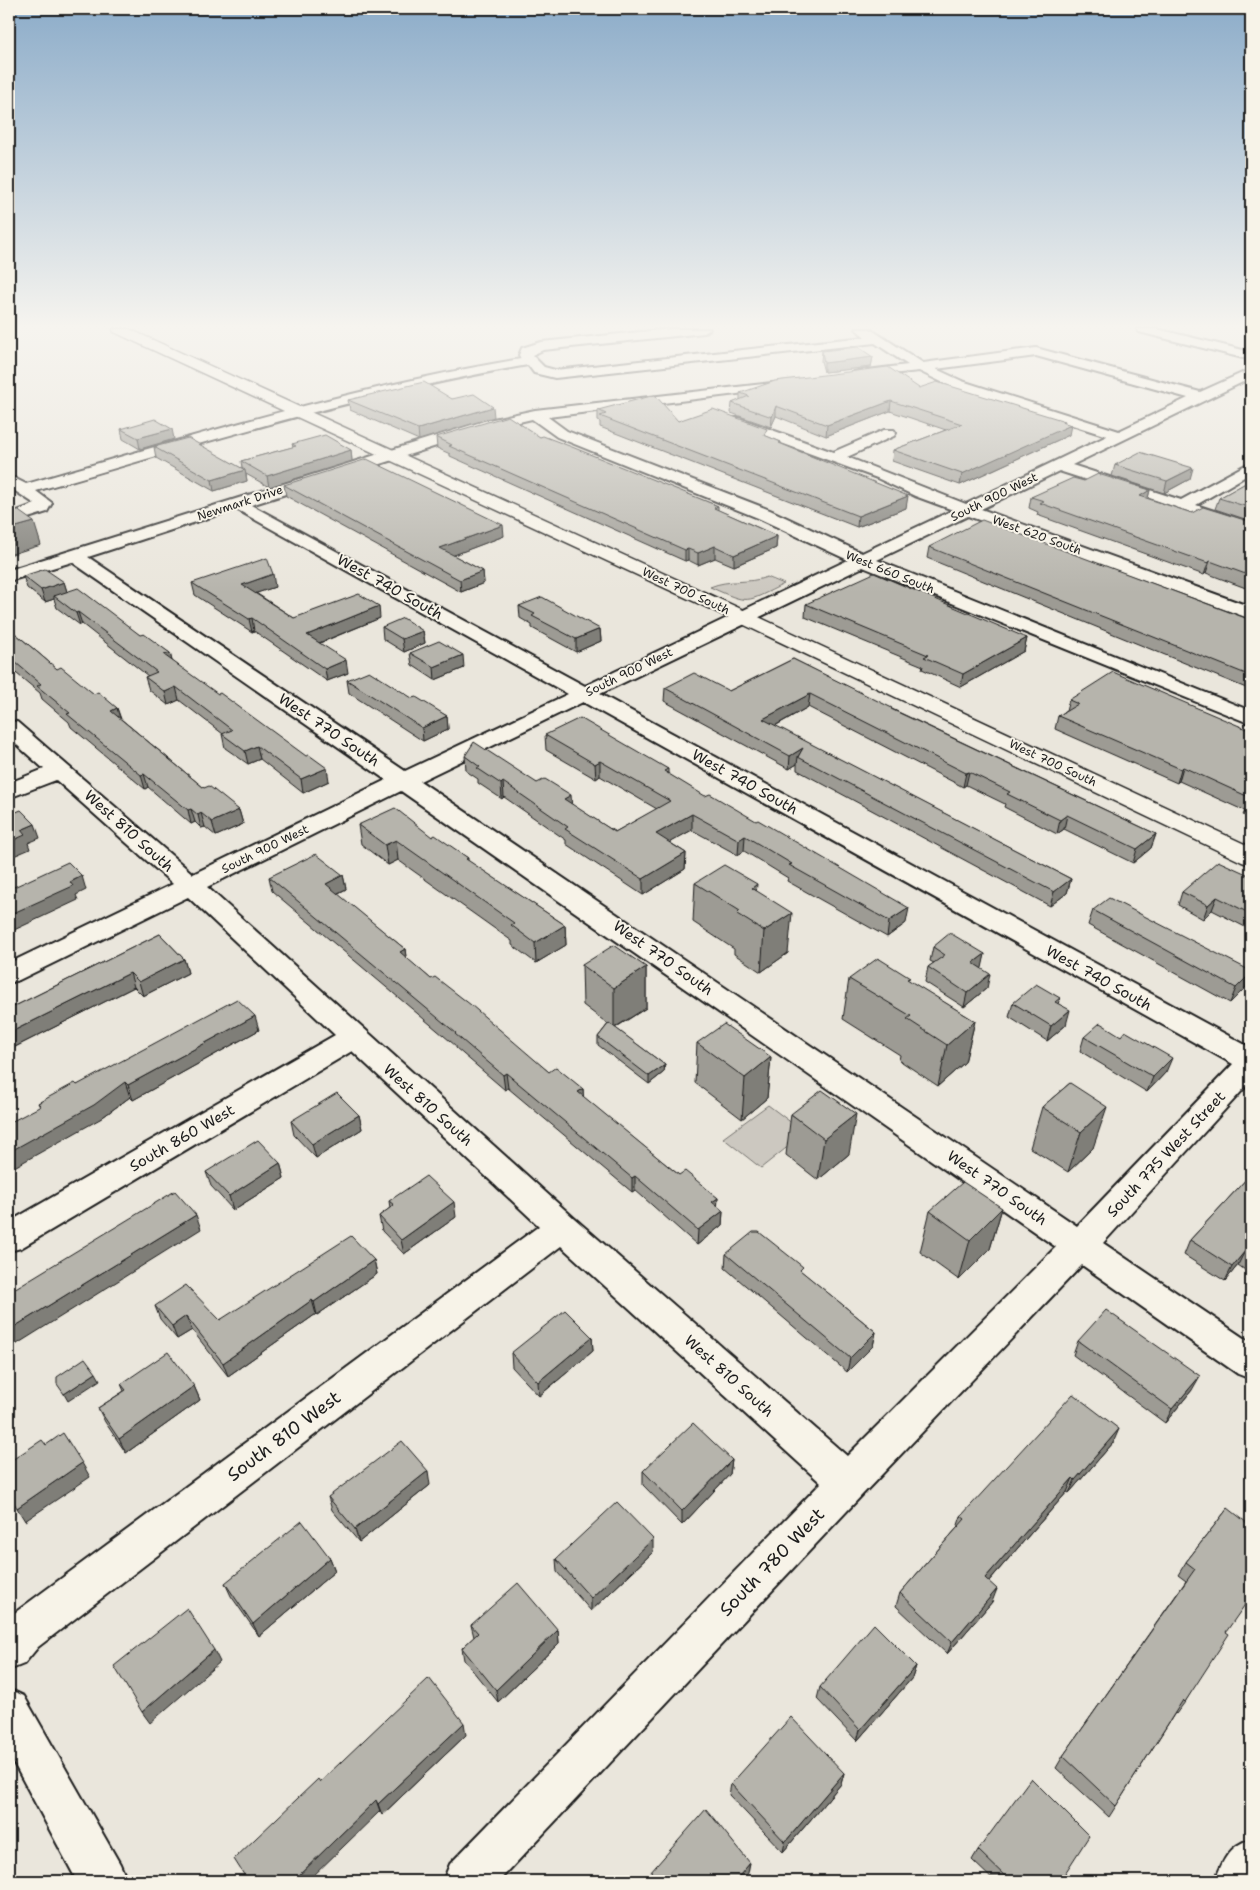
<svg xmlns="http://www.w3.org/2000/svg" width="1260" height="1890" font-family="'Shantell Sans',sans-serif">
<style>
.green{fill:#ccc8c0;stroke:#74726e}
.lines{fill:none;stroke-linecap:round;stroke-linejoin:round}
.street-casing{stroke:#1c1c1c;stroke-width:4}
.secondary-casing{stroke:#1c1c1c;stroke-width:3}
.street{fill:#f7f3e8;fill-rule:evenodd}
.secondary{fill:#f7f3e8;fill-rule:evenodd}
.wall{fill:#9d9b94;stroke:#1c1c1c}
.shaded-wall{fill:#7f7e78;stroke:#1c1c1c}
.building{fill:#b6b4ac;stroke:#1c1c1c}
.labels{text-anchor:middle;stroke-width:4;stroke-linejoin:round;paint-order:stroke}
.far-street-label{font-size:12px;fill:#1c1c1c;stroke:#f7f3e8}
.street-label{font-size:15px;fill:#1c1c1c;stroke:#f7f3e8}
.near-street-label{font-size:18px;fill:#1c1c1c;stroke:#f7f3e8}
</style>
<rect width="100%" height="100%" fill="#eae6dc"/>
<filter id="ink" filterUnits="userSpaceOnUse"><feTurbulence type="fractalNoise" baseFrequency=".02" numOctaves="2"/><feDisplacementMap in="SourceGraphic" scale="10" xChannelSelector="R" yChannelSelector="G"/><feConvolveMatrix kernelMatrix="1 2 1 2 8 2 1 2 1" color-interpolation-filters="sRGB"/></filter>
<g filter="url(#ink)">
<path class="green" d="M767 577 784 584C745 603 750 605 710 587 729 579 748 584 767 577Z
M768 1105 805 1133 761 1168 723 1138Z"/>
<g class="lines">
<defs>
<path id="street" d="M670 329H710L704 333 543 350 532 355 544 367 555 370 865 337 856 329H870L923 363 1036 348 1200 392 1251 369V378L1072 465 1181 500 1251 462V473L1196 505 1251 523V533L1059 471 981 509 1251 607V619L968 516 877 560 1251 711V724L863 567 600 694 1251 1048V1081L1103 1243 1251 1343V1379L1238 1374 1082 1265 862 1495 499 1881H443L450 1864 821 1483 561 1246 38 1647 24 1664 9 1670V1617L539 1226 352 1051 21 1248 9 1251V1222L335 1035 188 897 19 980 9 983V963L173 884 56 780 9 798V783L44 769 9 738V721L17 722 193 874 386 780 72 562 9 581V570L484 421 535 410 799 380 801 383 794 387 548 417 567 431 770 510 862 553 953 510 915 496 877 478 729 424 727 421 729 418H739L833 452 884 430H894L896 433 894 436 847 457 966 504 1107 436 952 387 919 371 853 378 851 375 853 372 858 371 908 365 875 343 555 378 534 373 528 365C360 394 199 444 36 491L52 503 47 512 9 524V514L35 504 9 487V480L14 478 26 484C190 437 353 387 521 359L519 355 522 348 541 342ZM1036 356 1188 398 1119 431 962 381 936 369ZM532 419 557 437 758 518 848 560 585 686 251 505 493 428ZM236 509 568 694 405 771 88 557ZM583 702 1233 1064 1077 1226 420 781ZM401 791 1056 1247 847 1456 574 1218 207 887Z
M1137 329H1157L1251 352V360L1139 332Z
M9 1689 24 1696 120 1864 127 1881H77L9 1754Z
M1251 1839V1881H1215C1223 1860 1229 1846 1251 1839Z"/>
<path id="secondary" d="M113 329H129L750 613 1251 847V865L1242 862 736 621 114 332Z"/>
</defs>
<use href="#street" class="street-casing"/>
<use href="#secondary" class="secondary-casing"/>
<use href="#street" class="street"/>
<use href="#secondary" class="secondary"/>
</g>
<path class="wall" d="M822 351 873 357 871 367 824 372 821 361Z
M919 388 1065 423 1069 435 960 485 892 461 893 450 946 430 890 411 826 436 776 416 771 427 731 413 732 403 740 400V393Z
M452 399 494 417 419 440 350 410 348 400Z
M598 410 678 421 766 436 781 442V444L906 508 857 527 600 427V422L598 421Z
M121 429 174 439 140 449 123 439Z
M436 437H540L718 506V510L777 536 776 548 734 566 715 558 698 565 688 560 685 561 450 456V454L437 448Z
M292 444 351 450 352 461 269 487 246 474 247 481 214 491 156 458 154 447 242 468 241 461 293 447Z
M1115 465 1190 479 1164 493 1112 476Z
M1251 480V521L1215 509 1219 498Z
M1084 481 1150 490 1148 498 1192 513 1251 522V590L1206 573 1204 575 1037 515 1038 512 1029 508 1031 497Z
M284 485 504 536 453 555 483 571 484 583 461 592 286 496Z
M929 547 1251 620V690L927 558Z
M23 576 64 582 67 592 170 653 172 661 329 781 303 793 260 759 248 764 225 748 222 734H223L179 700 168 705 149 690 145 677 148 676 82 624 80 625 57 608 54 599 45 602 27 588Z
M192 583 275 587 256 593 294 618H380L320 643 348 673 327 681 254 631 252 632 195 595Z
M806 604 1027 638 1024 651 961 687 922 669 923 666 805 617Z
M519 606 600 629 601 641 576 652 532 628V625L520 618Z
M382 627 423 631 425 643 404 652 383 639Z
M9 628 57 669 94 694 117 708 121 719 204 788 239 810 243 824 216 836 205 827 201 828 195 822 191 824 148 787 145 789 71 727 69 722 42 699 40 693 11 669 9 670Z
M410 653 464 668 435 680 412 665Z
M793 659 892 709 1156 834 1151 848 1133 863 1064 829 1057 834 1004 807 1005 804 966 785 963 787 808 707 775 726 1071 879 1067 893 1050 906 797 770V764L789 769 664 701 665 688 729 691Z
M347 680 412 698 447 716 448 729 423 741 349 693Z
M1069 700 1251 731V819L1243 815 1245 811 1179 781 1177 783 1055 729 1058 716 1066 711Z
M545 735 668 769V774L906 923 887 937 787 881 788 878 744 851 738 855 692 830 669 842 686 853 685 869 643 895 566 844V840L504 797 502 799 478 783V779L466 771 465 756 537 783 615 832 657 809 600 776 596 779 546 750Z
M358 825 432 837 468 858V861L565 925 566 945 536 963 512 945V941L398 860 388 865 361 844Z
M343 875 346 889 337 894 405 949 406 958 431 979 549 1072 583 1089V1097L679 1175 718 1198 717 1206 723 1211 722 1225 697 1245 635 1190 632 1192 508 1088 505 1090 456 1048V1046L272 891 269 877Z
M1251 876V930L1212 910 1203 919 1178 905 1182 892Z
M695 883 756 890 788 953 761 972 734 954V949L693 922Z
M1093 910 1251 971V974L1247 986 1230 1003 1088 925Z
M160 934 184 959 188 973 143 996 134 987 9 1050V1009Z
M933 947 985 954 981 969 987 988 964 1007 925 982 928 967 934 963 930 961Z
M582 965 646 967V1008L615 1028 665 1065 664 1072 649 1084 598 1045V1037L608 1024 583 1005Z
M849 979 909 981 975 1021 965 1062 938 1086 899 1060 900 1055 843 1019Z
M1060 998 1058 1004 1066 1025 1047 1041 1009 1017 1013 1003Z
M259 1030 133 1100 130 1097 100 1119 40 1107 38 1103 77 1085Z
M1121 1036 1166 1072 1147 1092 1080 1051 1084 1037Z
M697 1043 771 1057 767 1098 742 1119 695 1083Z
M1070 1083 1093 1148 1068 1172 1030 1148 1042 1107Z
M791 1114 849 1154 818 1180 786 1155Z
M359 1115 362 1129 316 1158 294 1135 291 1121Z
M280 1163 284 1178 233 1210 211 1186 206 1172Z
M1251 1174V1274L1238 1265 1225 1281 1184 1255 1190 1240Z
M389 1201 456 1217 404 1254 382 1231 379 1216 390 1208Z
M1002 1208 990 1249 959 1280 920 1252 930 1211Z
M726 1254 802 1272 876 1332 873 1346 847 1372 725 1268Z
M374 1260 377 1274 317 1315 316 1314 228 1376 192 1330 177 1339 160 1319 155 1306 220 1320Z
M592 1337 593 1351 539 1396 512 1367 511 1353Z
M1078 1341 1192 1390 1165 1423 1073 1355Z
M121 1384 194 1386 200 1400 126 1453 105 1422 98 1408 124 1391Z
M1113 1443 1069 1493 1067 1492 989 1581 992 1602 947 1654 896 1606 900 1593 957 1528 961 1516Z
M732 1460 730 1474 682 1525 643 1485V1471Z
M1251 1467V1481L1245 1477Z
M430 1485 359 1542 332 1510 328 1497Z
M1228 1508 1226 1632 1185 1702 1176 1714 1175 1713 1116 1806 1109 1817 1056 1768 1063 1756 1186 1581 1178 1575 1186 1562Z
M653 1552 591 1611 557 1572 556 1559Z
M330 1558 335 1571 259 1636 231 1596 225 1583Z
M471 1625 558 1630 559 1643 498 1702 464 1660 462 1648 474 1637Z
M916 1666 912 1678 857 1741 817 1699 820 1687Z
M466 1735 382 1815 380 1811 320 1782Z
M844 1773 841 1784 783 1852 729 1795 731 1784Z
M978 1850 1060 1881H994L972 1860Z"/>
<path class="shaded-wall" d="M873 357 871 367 824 372V363Z
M891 401 890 411 826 436 827 425Z
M776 406V416L771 427 772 417Z
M493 407 494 417 419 440 418 429Z
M1065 421 1064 428 1071 425 1069 435 960 485 962 474Z
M172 429 174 439 140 449 138 438Z
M351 450 352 461 269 487 267 476Z
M1193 468 1190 479 1164 493 1167 481Z
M245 470 247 481 214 491 212 480Z
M1150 490 1147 502 1140 496Z
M908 496 906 508 857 527 858 516Z
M34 522 41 545 9 555V529Z
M503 525 504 536 441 560 440 548Z
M777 536 776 548 734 566V555Z
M715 546V558L698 565V553Z
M688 549V560L685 561V550Z
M1210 561 1206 573 1204 575 1208 563Z
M483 571 484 583 461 592 460 580Z
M273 574 275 587 245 597 242 585Z
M64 582 68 595 54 596V599L45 602 41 590Z
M379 606 380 618 309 647 307 635Z
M78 612 82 624 80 625 76 613Z
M252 618 254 631 252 632 249 619Z
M600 629 601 641 576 652V639Z
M423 631 425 643 404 652 402 639Z
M1027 638 1024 651 961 687 963 674Z
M170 653 173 665 164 655Z
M463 655 464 668 435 680 434 667Z
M346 660 348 673 327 681 325 669Z
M9 661 11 669 9 670Z
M176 687 179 700 168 705 165 692Z
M810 694 808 707 762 733 763 719Z
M117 708 121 721 111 711Z
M447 716 448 729 423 741 422 728Z
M257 746 260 759 248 764 245 751Z
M803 748 798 757 797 764 789 769 790 756Z
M600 761V776L596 779 595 764Z
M1183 767 1179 781 1177 783 1181 769Z
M327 768 329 781 303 793 301 779Z
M969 772 966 785 963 787 966 773Z
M144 774 148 787 145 789 141 775Z
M503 782 504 797 502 799 501 784Z
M571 795 572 810 564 799Z
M191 809 195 822 191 824 188 810Z
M239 810 243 824 216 836 212 822Z
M201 813 205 827 201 828 198 815Z
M692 814V830L656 850V834Z
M1067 815 1064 829 1057 834 1060 820Z
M35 824 40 838 28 843 30 849 9 858V842L21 830Z
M1156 834 1151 848 1133 863 1137 849Z
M745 836 744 851 738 855 739 840Z
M396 840 398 860 388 865 385 845Z
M686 853 685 869 643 895V879Z
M343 875 346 889 328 898 326 884Z
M82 876 86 890 76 895 78 900 12 931 9 923V915Z
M1071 879 1067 893 1050 906 1054 892Z
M757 884 753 924 752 888Z
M1217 897 1212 910 1203 919 1208 905Z
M909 908 906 923 887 937 889 921Z
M792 913 788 953 761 972 764 931Z
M565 925 566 945 536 963 535 943Z
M405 949 407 964 400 952Z
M985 954 982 968 970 978 973 963Z
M184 959 188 973 143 996 139 982Z
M646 967V1008L614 1028V988Z
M130 973 134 987 9 1050V1033Z
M1251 973 1247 986 1230 1003 1236 988Z
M990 974 987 988 964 1007 967 993Z
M1070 1010 1066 1025 1047 1041 1051 1026Z
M255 1016 259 1030 133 1100 128 1085Z
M975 1021 965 1062 938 1086 947 1045Z
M771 1057 767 1098 742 1119 745 1078Z
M1172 1058 1166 1072 1147 1092 1153 1077Z
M665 1065 664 1072 649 1084V1076Z
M506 1073 508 1088 505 1090 503 1075Z
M125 1082 130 1097 100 1119 9 1170V1152Z
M583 1089 584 1104 578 1092Z
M1107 1107 1093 1148 1068 1172 1081 1132Z
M856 1114 849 1154 818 1180 824 1139Z
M359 1115 362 1129 316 1158 312 1144Z
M280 1163 284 1178 233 1210 229 1196Z
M635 1176V1190L632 1192V1178Z
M718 1198 717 1212 712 1202Z
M454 1202 456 1217 404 1254 401 1240Z
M1002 1208 990 1249 959 1280 970 1240Z
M723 1211 722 1225 697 1245 698 1230Z
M196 1215 201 1229 9 1349V1330Z
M1245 1251 1238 1265 1225 1281 1232 1267Z
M374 1260 377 1274 317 1315 314 1302Z
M312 1300 316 1314 228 1376 223 1363Z
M186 1316 192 1330 177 1339 172 1326Z
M876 1332 873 1346 847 1372 850 1358Z
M592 1337 593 1351 539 1396 538 1382Z
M96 1373 100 1380 68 1401 64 1394Z
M1200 1376 1192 1390 1165 1423 1172 1409Z
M194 1386 200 1400 126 1453 119 1439Z
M1119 1429 1113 1443 1069 1493 1075 1480Z
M732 1460 730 1474 682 1525V1511Z
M82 1463 90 1477 25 1521 17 1508Z
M428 1471 430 1485 359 1542 355 1529Z
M1073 1478 1067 1492 980 1591 985 1578Z
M653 1539V1552L591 1611V1598Z
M330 1558 335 1571 259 1636 253 1624Z
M997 1589 992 1602 947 1654 952 1642Z
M558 1630 559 1643 498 1702 496 1690Z
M214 1650 220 1662 150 1723 142 1712Z
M916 1666 912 1678 857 1741 860 1730Z
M464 1723 466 1735 382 1815 378 1804Z
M844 1773 841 1784 783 1852 785 1842Z
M376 1800 380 1811 308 1881H293Z
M750 1863 748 1873 742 1881H735Z"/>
<path class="building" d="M858 347 873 357 824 363 822 351Z
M888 367 919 388 937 382 1065 421 1062 422 1071 425 962 474 893 450 962 424 891 401 827 425 776 406 772 417 732 403 749 396 740 393 775 381Z
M424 382 452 399 474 394 493 407 418 429 348 400Z
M655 395 678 421 713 409 767 429 764 435 781 442 779 443 908 496 858 516 600 416 606 414 598 410Z
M508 416 540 437 543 436 572 447 718 506 714 508 777 536 734 555 715 546 698 553 688 549 685 550 449 446 452 445 436 437Z
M155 419 172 429 138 438 121 429Z
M325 435 351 450 267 476 241 461 296 446 292 444Z
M188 438 245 470 212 480 154 447Z
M1140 452 1193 468 1167 481 1115 465Z
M367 459 503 525 440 548 483 571 460 580 284 485Z
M1098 474 1150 490 1140 496 1192 513 1203 507 1251 522V576L1210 561 1208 563 1040 503 1044 501 1031 497 1073 478 1084 481Z
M1251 480V508L1219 498Z
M9 504 34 522 9 529Z
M982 520 1251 620V676L929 547Z
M267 558 273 574 242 585 294 618 359 594 379 606 307 635 346 660 325 669 252 618 249 619 192 583Z
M45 569 64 582 41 590 23 576Z
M874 573 1027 638 963 674 924 657 928 655 806 604Z
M78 588 140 635 144 634 170 653 164 655 218 694 220 693 306 756 309 755 327 768 301 779 257 746 245 751 222 734 232 730 176 687 165 692 145 677 157 672 78 612 76 613 54 596Z
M542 597 600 629 576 639 532 616 535 614 519 606Z
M403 618 423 631 402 639 382 627Z
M9 628 57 669 61 667 94 694 98 692 117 708 111 711 204 788 209 786 239 810 212 822 201 813 198 815 191 809 188 810 144 774 141 775 67 714 70 713 37 686 41 684 9 657Z
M439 641 463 655 434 667 410 653Z
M793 659 892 708 891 709 1156 834 1137 849 1067 815 1060 820 1007 794 1010 792 969 772 966 773 810 694 763 719 1071 879 1054 892 798 757 803 748 790 756 665 688 694 673 729 691Z
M369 671 412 698 416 697 447 716 422 728 347 680Z
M1113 672 1251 731V798L1183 767 1181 769 1058 716 1078 704 1069 700Z
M580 718 668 769 664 771 705 796 710 794 756 821 758 820 909 908 889 921 789 865 792 864 745 836 739 840 692 814 656 834 686 853 643 879 565 829 568 827 503 782 501 784 477 768 480 767 465 756 474 742 537 783 545 779 571 795 564 799 615 832 670 801 600 761 595 764 545 735Z
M395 808 432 837 435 835 468 858 466 859 565 925 535 943 511 925 514 923 396 840 385 845 358 825Z
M21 810 35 824 21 830 25 835 9 842V815Z
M316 854 343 875 326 884 405 949 400 952 431 979 435 977 471 1005 549 1072 556 1067 583 1089 578 1092 679 1175 685 1171 718 1198 712 1202 723 1211 698 1230 635 1176 632 1178 506 1073 503 1075 455 1034 456 1033 269 877Z
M1218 861 1251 876V914L1217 897 1208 905 1182 892Z
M68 862 82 876 70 882 73 886 9 915V881L14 887Z
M724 865 757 884 752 888 792 913 764 931 737 914 740 911 695 883Z
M1109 898 1251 971V973L1236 988 1093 910Z
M950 933 985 954 973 963 990 974 967 993 928 967 945 955 933 947Z
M160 934 184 959 139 982 130 973 9 1033V1009Z
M614 945 646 967 614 988 582 965Z
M878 958 910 978 907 979 975 1021 947 1045 907 1019 911 1016 849 979Z
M1036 984 1060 998 1055 1002 1070 1010 1051 1026 1013 1003Z
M237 999 255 1016 128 1085 125 1082 94 1105 9 1152V1123L41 1106 38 1103 75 1083 77 1085Z
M609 1023 665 1065 649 1076 598 1037Z
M1100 1023 1121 1036 1125 1031 1172 1058 1153 1077 1084 1037Z
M724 1024 771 1057 745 1078 697 1043Z
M1070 1083 1107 1107 1081 1132 1042 1107Z
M822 1090 856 1114 824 1139 791 1114Z
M337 1093 359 1115 312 1144 291 1121Z
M258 1140 280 1163 229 1196 206 1172Z
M1251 1174V1255L1245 1251 1232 1267 1190 1240Z
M426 1176 454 1202 401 1240 379 1216 394 1205 389 1201Z
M963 1182 1002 1208 970 1240 930 1211Z
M175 1191 196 1215 9 1330V1292Z
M753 1232H759L803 1267 800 1270 876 1332 850 1358 726 1254Z
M351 1236 374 1260 314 1302 312 1300 223 1363 186 1316 172 1326 155 1306 186 1285 220 1320Z
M565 1310 592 1337 538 1382 511 1353Z
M1106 1310 1200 1376 1172 1409 1078 1341Z
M168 1352 194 1386 119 1439 98 1408 126 1390 121 1384Z
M85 1358 96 1373 64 1394 57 1384V1377Z
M1073 1394 1119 1429 1075 1480 1073 1478 985 1578 997 1589 952 1642 900 1593 965 1519 961 1516Z
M693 1423 732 1460 682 1511 643 1471Z
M63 1433 82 1463 17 1508 9 1494V1462L42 1440 46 1445Z
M402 1441 428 1471 355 1529 328 1497Z
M617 1502 653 1539 591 1598 556 1559Z
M1228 1508 1251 1526V1596L1226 1632 1229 1634 1185 1702 1183 1700 1116 1806 1063 1756 1195 1569 1186 1562Z
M302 1521 330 1558 253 1624 225 1583Z
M518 1583 558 1630 496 1690 462 1648 478 1633 471 1625Z
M187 1608 214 1650 142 1712 114 1666Z
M874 1624 916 1666 860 1730 820 1687Z
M429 1678 464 1723 378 1804 376 1800 293 1881H248L234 1859 318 1779 320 1782Z
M791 1717 844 1773 785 1842 731 1784Z
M1031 1778 1089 1836 1060 1881H1010L978 1850Z
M706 1809 750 1863 735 1881H643Z"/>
</g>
<linearGradient id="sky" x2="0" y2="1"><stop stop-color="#8cacc9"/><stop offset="0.55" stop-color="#f6f4ef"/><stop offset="1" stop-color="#f6f4ef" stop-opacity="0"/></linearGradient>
<rect width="1260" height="593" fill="url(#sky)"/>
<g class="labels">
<g class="far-street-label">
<text transform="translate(994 497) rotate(-26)" y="4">South 900 West</text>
<text transform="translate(240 503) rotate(-18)" y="4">Newmark Drive</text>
<text transform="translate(1037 535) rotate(20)" y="4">West 620 South</text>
<text transform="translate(890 572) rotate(22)" y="4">West 660 South</text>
<text transform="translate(686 591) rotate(25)" y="4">West 700 South</text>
<text transform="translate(629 672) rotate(-26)" y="4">South 900 West</text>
<text transform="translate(1053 763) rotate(25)" y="4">West 700 South</text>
<text transform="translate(265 849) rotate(-26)" y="4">South 900 West</text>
</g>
<g class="street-label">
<text transform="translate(390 587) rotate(29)" y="5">West 740 South</text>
<text transform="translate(329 730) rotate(34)" y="5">West 770 South</text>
<text transform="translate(745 782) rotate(29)" y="5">West 740 South</text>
<text transform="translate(129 831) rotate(42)" y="5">West 810 South</text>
<text transform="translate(663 958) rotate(35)" y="5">West 770 South</text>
<text transform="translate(1099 978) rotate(29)" y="5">West 740 South</text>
<text transform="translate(428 1105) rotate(42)" y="5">West 810 South</text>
<text transform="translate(182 1138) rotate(-30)" y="5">South 860 West</text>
<text transform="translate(1166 1154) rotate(-47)" y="5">South 775 West Street</text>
<text transform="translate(997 1188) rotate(35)" y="5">West 770 South</text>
<text transform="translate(729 1376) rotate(42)" y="5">West 810 South</text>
</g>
<g class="near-street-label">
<text transform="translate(284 1436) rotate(-37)" y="6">South 810 West</text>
<text transform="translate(772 1562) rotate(-46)" y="6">South 780 West</text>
</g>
</g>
<rect width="1260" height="1890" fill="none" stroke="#f7f3e8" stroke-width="30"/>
<rect x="15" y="15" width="1230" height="1860" fill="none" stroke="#1c1c1c" stroke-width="2" filter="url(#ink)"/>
</svg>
